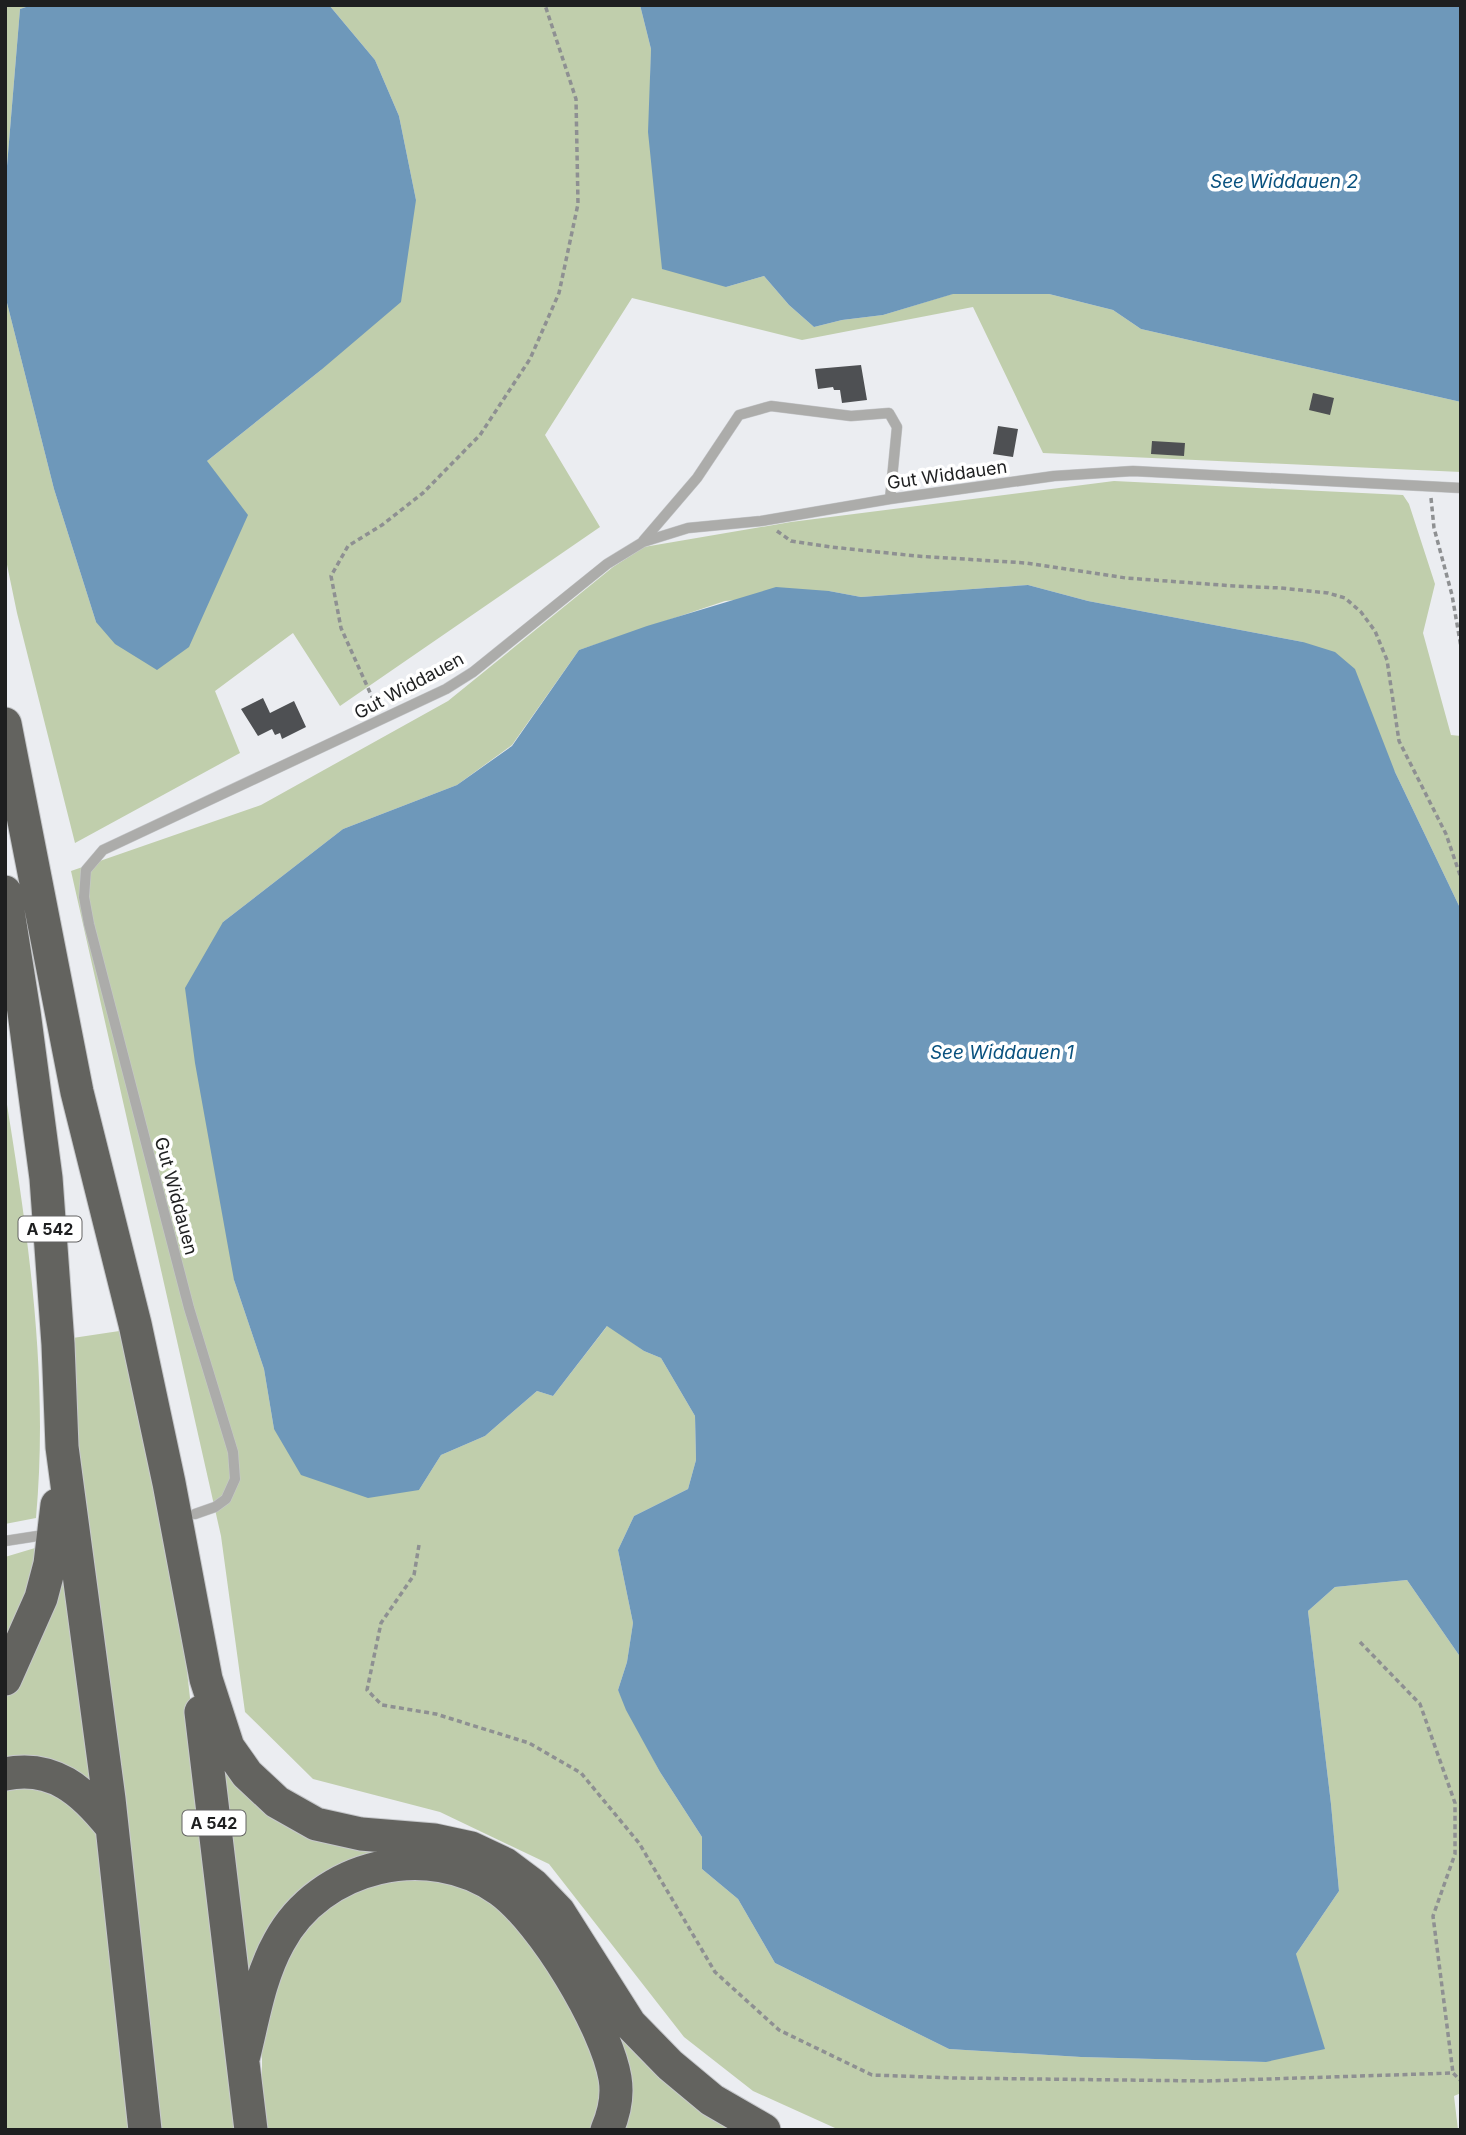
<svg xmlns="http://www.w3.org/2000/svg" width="1466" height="2135" font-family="Inter,sans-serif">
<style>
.green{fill:#c0ceac}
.water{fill:#6e98ba}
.building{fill:#4e5053}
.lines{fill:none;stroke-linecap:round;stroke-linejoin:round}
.lane-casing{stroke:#c6c8cb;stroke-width:11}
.highway-casing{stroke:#c6c8cb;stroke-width:35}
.path{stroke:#8e9092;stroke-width:3.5;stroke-dasharray:5 3.5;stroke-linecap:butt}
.lane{stroke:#acacaa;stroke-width:10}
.highway{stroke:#63635f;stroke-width:33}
.labels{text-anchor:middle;stroke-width:7;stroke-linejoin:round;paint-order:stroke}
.shield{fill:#fff;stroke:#626263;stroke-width:2}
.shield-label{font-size:16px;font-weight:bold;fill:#1e1f20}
.street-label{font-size:18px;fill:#1e1f20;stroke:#fff}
.water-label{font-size:19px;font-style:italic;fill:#0a527f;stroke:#fff}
</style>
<rect width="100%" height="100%" fill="#ebedf1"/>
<path class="green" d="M5 5H32L20 9 5 190Z
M329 5H640L651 49 650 89 726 287 764 276 789 305 814 327 842 320 883 315 952 294H1049L1113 310 1141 329 1461 402V472L1043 453 973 307 802 340 632 298 545 435 600 527 340 706 293 633 215 691 240 753 75 843 17 613 5 555V295L54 489 96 622 207 461 321 370 416 200 399 116 375 60Z
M1114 481 1403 495 1409 504 1435 584 1423 633 1451 735 1461 736V910L1395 772 1303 642 1088 601 1028 585 861 597 829 591 725 601 579 650 512 745 457 785 343 829 223 922 234 1280 264 1369 274 1429 419 1490 441 1455 485 1436 537 1391 553 1396 608 1325 644 1351 661 1358 695 1416 696 1460 688 1489 634 1516 618 1550 633 1623 627 1662 618 1690 660 1772 702 1837V1869L738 1899 775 1963 949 2049 1081 2057 1266 2062 1296 1954 1339 1891 1331 1804 1308 1611 1335 1587 1407 1580 1461 1658V2093L1454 2096 1458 2130 835 2128 753 2091 684 2037 549 1864 440 1812 313 1779 245 1712 221 1536 71 871 261 805 448 701 613 567 644 547 791 522Z
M5 1092C28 1235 49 1374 36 1518L5 1524Z
M126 1330 182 1626 238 2130H160L66 1339Z
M45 1545 5 1663V1557Z
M61 1545 102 1799 5 1769V1695Z
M217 1742C230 1761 241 1782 258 1797 331 1863 429 1825 508 1875 554 1905 575 1957 605 2000 643 2054 688 2097 744 2130H617C648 2067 577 1951 532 1907 514 1888 490 1872 466 1863 424 1847 382 1854 342 1872 281 1898 261 1943 249 2004L245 2005 214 1743Z
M32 1778 95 1824 134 2130H5V1781Z
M452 1875 517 1914 602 2052 600 2130H266L262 2086V2032L277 1961 350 1883Z"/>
<path class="water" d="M32 5H329L375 60 399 116 416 200 401 302 321 370 207 461 248 515 189 647 157 670 115 644 96 622 54 489 5 295V190L20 9Z
M640 5H1461V402L1141 329 1113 310 1049 294H953L883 315 842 320 814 327 789 305 764 276 726 287 662 269 648 132 651 49Z
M1028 585 1088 601 1303 642 1335 652 1355 669 1395 772 1461 910V1658L1407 1580 1335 1587 1308 1611 1331 1804 1339 1891 1296 1954 1325 2049 1266 2062 1081 2057 949 2049 775 1963 738 1899 702 1869V1837L660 1772 626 1710 618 1690 627 1662 633 1623 618 1550 634 1516 688 1489 696 1460 695 1416 661 1358 644 1351 607 1326 553 1396 537 1391 485 1436 441 1455 419 1490 368 1498 301 1475 274 1429 264 1369 234 1280 195 1063 185 988 223 922 343 829 457 785 512 746 579 650 647 626 776 587 829 591 861 597Z"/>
<path class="building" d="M861 365 867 400 842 403 840 390H834L833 387 818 389 815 369Z
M1313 393 1334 398 1330 415 1309 410Z
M998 426 1018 429 1013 457 993 454Z
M1152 441 1185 443 1184 456 1151 454Z
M263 698 270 713 294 701 306 727 282 739 280 733 275 735 272 729 258 736 241 709Z"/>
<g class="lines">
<defs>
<path id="lane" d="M643 541 697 478 739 415 771 406 851 416 889 413 897 427 890 499
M195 1514 215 1507 226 1499 235 1479 233 1452 189 1308 89 924 84 897 86 870 103 850 446 689 473 672 607 564 643 542 688 528 761 521 890 499 1054 476 1133 471 1461 488
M5 1541 44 1535"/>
<path id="highway" d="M5 724 77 1092 135 1324 169 1483 206 1679 228 1747 247 1774 277 1802 316 1824 361 1834 434 1840 471 1848 505 1864 533 1885 559 1912 630 2024 670 2065 712 2100 764 2130
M5 892 24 1012 46 1178 58 1344 62 1447 109 1799 145 2130
M5 1679 41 1598 50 1564 57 1505
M201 1712 251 2130
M5 1774C53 1764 83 1791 111 1826
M243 2059C253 2020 259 1978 279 1942 320 1865 428 1839 500 1890 543 1921 606 2026 615 2078 618 2096 614 2114 607 2130"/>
</defs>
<use href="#lane" class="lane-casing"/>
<use href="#highway" class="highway-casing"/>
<path class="path" d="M1431 498 1434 528 1452 595 1461 647
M777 531 791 541 831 547 916 556 1026 563 1126 578 1234 586 1281 588 1328 593 1345 598 1361 612 1375 631 1387 660 1399 741 1446 834 1461 878
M377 708 341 628 331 576 348 546 382 525 423 493 480 435 530 359 559 293 578 204 576 99 545 5
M419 1545 414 1575 381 1623 367 1690 382 1705 436 1714 529 1743 581 1773 639 1843 715 1972 779 2030 872 2075 955 2078 1207 2081 1453 2073 1461 2081
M1360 1642 1420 1704 1455 1803V1854L1433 1916 1453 2073"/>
<use href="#lane" class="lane"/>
<use href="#highway" class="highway"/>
</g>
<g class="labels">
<g class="shield">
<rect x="18.5" y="1216.5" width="63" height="25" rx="5"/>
<rect x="182.5" y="1810.5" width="63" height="25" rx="5"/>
</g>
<g class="shield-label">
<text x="50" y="1235">A 542</text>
<text x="214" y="1829">A 542</text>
</g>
<g class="street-label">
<text transform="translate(947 475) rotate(-8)" y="6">Gut Widdauen</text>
<text transform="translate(409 686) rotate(-28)" y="6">Gut Widdauen</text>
<text transform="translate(176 1196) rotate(75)" y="6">Gut Widdauen</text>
</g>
<g class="water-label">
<text x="1284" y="188">See Widdauen 2</text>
<text x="1002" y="1059">See Widdauen 1</text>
</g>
</g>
<rect width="1466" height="2135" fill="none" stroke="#1e1f20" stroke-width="14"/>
</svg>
